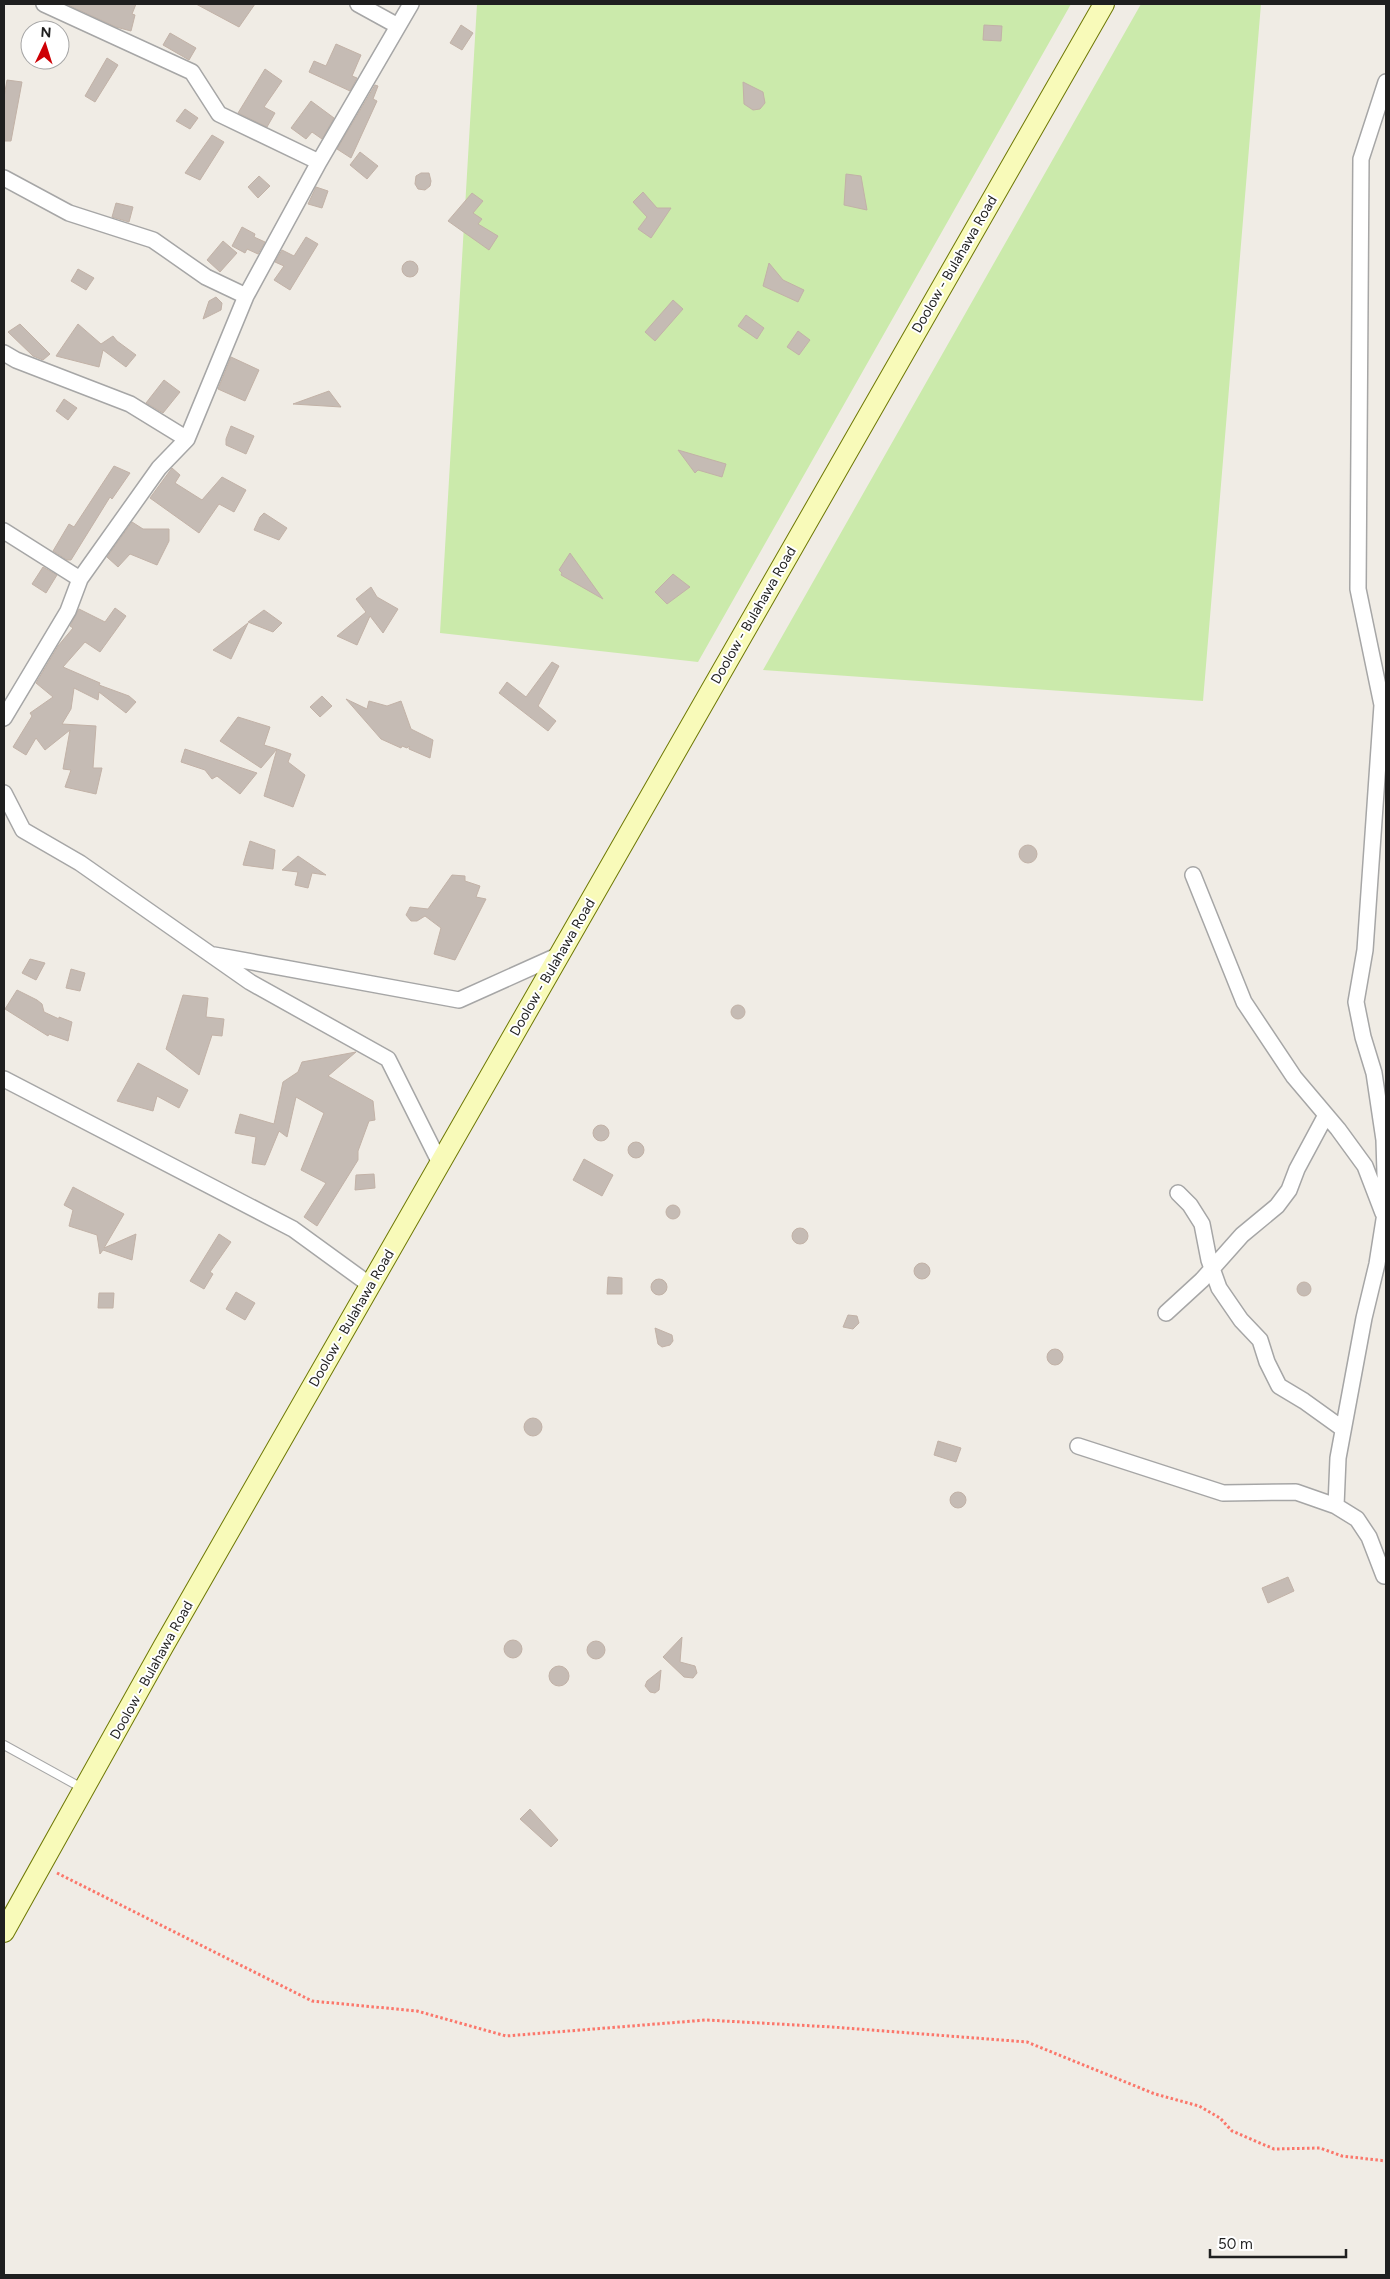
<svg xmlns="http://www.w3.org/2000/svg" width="1390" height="2279" font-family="Figtree,sans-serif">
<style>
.grass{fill:#cbeaab}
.building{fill:#c5bbb4;stroke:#c2b2a7}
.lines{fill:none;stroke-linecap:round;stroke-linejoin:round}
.lane-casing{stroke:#a6a6a6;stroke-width:10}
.street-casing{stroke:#a6a6a6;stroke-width:18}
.secondary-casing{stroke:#6e7804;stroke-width:22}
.path{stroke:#fb776b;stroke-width:3;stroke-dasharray:2.5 2.5;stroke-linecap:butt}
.lane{stroke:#fff;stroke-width:8}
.street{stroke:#fff;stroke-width:15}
.secondary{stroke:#f8fab9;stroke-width:20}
.labels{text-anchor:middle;stroke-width:4;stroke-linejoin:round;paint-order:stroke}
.street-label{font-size:14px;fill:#1f1f1f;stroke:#fff}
</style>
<rect width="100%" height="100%" fill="#f0ece5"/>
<path class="grass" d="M477 4H1071L698 662 440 633Z
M1141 4H1261L1203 701 763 670Z"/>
<path class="building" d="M66 4H136L132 14 135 15 131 31 116 27Z
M196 4H255L239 27Z
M461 25 473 33 462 50 450 43Z
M984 25 1002 26 1001 41 983 40Z
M170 33 196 48 189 60 163 45Z
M336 44 361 55 352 76 357 78 350 91 309 72 314 61 326 66Z
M107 58 118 65 95 102 85 96Z
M265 69 282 81 264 107 275 113 267 127 238 113Z
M7 80 22 82 11 141H4V97Z
M743 82 763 92 765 103 760 109 753 110 744 104Z
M375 85 378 86 373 99 377 101 351 158 337 149Z
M311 101 334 118 322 139 312 132 306 139 291 128Z
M185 109 198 118 190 129 176 121Z
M212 135 224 142 200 180 185 173Z
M360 152 378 166 367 179 350 165Z
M421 173H429L431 181 430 186 425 190 418 189 415 184 416 176Z
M846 174 861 176 867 210 844 205Z
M259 176 270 186 258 198 248 187Z
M316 187 328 191 322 208 308 204Z
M643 192 657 208H671L651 238 638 229 647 217 633 202Z
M472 193 483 201 473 213 482 219 478 224 498 236 489 250 448 221Z
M116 203 133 207 129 222 112 217Z
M242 227 255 234 254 237 265 242 258 254 247 249 245 253 232 246Z
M306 237 318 244 290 290 274 280 284 266 275 262 282 250 294 256Z
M223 241 237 253 220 272 207 260Z
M402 269a8 8 0 1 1 16 0a8 8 0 1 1-16 0Z
M769 263 783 280 804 290 798 302 763 286Z
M78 269 94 278 86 290 71 281Z
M216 297 222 303 221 310 203 319 209 301Z
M673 300 683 309 655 341 645 332Z
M746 315 764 328 757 339 738 326Z
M20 324 50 354 43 360 33 356 8 332Z
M78 324 101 344 113 336 117 341 136 355 126 367 103 350 99 367 56 356Z
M798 331 810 340 799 355 787 347Z
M231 357 259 370 245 401 218 389Z
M164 380 180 392 163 413 146 403Z
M329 391 341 407 293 404Z
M64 399 77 408 68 420 56 411Z
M231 426 254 436 246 454 226 445V439Z
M678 450 726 464 722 477 698 470 695 473Z
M114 466 130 473 112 499 110 497 71 560H67L53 551 69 524 74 527Z
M172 468 180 475 175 483 202 500 222 477 246 490 234 512 219 504 199 533 150 498Z
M264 513 287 528 279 540 254 530 260 517Z
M132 522 143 529H169V541L157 565 130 554 118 567 107 557Z
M570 553 603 599 561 575 562 573 559 570Z
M43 567 57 575 46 593 32 584Z
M673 574 690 587 667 604 655 592Z
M371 587 377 597 398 609 383 633 370 616 357 645 337 636 366 612 356 599Z
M115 608 126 616 100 652 85 642 63 667 100 683 99 685 129 696 136 702 126 713 99 692 98 700 74 688 71 709 62 724 96 726 93 768H102L96 794 65 787 71 770 63 769 70 730 45 750 36 738 26 755 13 747 32 716 30 713 53 697 36 683 58 646 73 628 70 626 79 609 105 622Z
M264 610 282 623 273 632 248 622Z
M248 623 231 659 213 650Z
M552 662 559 666 538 706 556 721 548 731 499 693 507 682 526 697Z
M322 696 332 706 320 717 310 707Z
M346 699 367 709 369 701 387 706 401 701 411 729 433 740 430 758 409 749V746L407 748 402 746 401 748 381 739Z
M238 717 270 727 264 745 277 749 261 768 220 741Z
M185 749 257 773 240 794 217 776 212 779 205 770 181 762Z
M277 749 291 754 288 762 305 775 293 807 264 796Z
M250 841 275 850 273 869 243 865Z
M1019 854a9 9 0 1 1 18 0a9 9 0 1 1-18 0Z
M298 856 326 875 312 873 308 888 295 885 298 872 282 870Z
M452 875 465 876V881L480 886 476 897 486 899 455 960 434 954 441 928 425 916 417 921H411L406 915 410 907 428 909Z
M30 959 45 963 36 980 22 973Z
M71 969 85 973 80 991 66 988Z
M17 990 37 1000 42 1004 44 1012 59 1019V1017L72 1022 68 1041 49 1034 48 1036 5 1009Z
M183 995 208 998 206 1017 224 1019 222 1036 212 1035 199 1075 166 1049Z
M731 1012a7 7 0 1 1 14 0a7 7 0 1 1-14 0Z
M356 1052 328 1076 373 1101 375 1120 369 1121 358 1151V1160L317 1226 304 1217 326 1183 301 1170 324 1113 296 1097 287 1137 279 1131 265 1165 252 1163 256 1137 235 1133 240 1114 274 1124 283 1082 298 1072 302 1062Z
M138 1063 188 1090 179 1108 157 1096 153 1111 117 1101Z
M593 1133a8 8 0 1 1 16 0a8 8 0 1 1-16 0Z
M628 1150a8 8 0 1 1 16 0a8 8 0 1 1-16 0Z
M584 1159 613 1175 602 1196 573 1180Z
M374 1174 375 1188 355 1190 356 1175Z
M73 1187 124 1214 104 1248 136 1234 132 1260 103 1250 100 1254 97 1235 69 1226 73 1210 64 1205Z
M666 1212a7 7 0 1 1 14 0a7 7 0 1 1-14 0Z
M792 1236a8 8 0 1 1 16 0a8 8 0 1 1-16 0Z
M219 1234 231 1242 210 1272 213 1274 204 1289 190 1281Z
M914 1271a8 8 0 1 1 16 0a8 8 0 1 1-16 0Z
M608 1277 622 1278V1294H607Z
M651 1287a8 8 0 1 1 16 0a8 8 0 1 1-16 0Z
M1297 1289a7 7 0 1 1 14 0a7 7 0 1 1-14 0Z
M236 1292 255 1303 245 1320 226 1309Z
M99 1293H114L113 1308H98Z
M848 1315 857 1316 859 1323 853 1329 843 1327Z
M655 1328 672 1335 673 1341 670 1345 662 1347 658 1344Z
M1047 1357a8 8 0 1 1 16 0a8 8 0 1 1-16 0Z
M524 1427a9 9 0 1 1 18 0a9 9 0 1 1-18 0Z
M938 1441 961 1448 956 1462 934 1455Z
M950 1500a8 8 0 1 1 16 0a8 8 0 1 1-16 0Z
M1288 1577 1294 1591 1268 1603 1262 1588Z
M682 1637 680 1662 695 1666 697 1673 693 1678 684 1677 663 1657Z
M504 1649a9 9 0 1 1 18 0a9 9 0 1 1-18 0Z
M587 1650a9 9 0 1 1 18 0a9 9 0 1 1-18 0Z
M549 1676a10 10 0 1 1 20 0a10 10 0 1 1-20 0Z
M661 1670 659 1690 655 1693 650 1692 645 1686 647 1681Z
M530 1809 558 1840 551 1847 520 1819Z"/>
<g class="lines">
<defs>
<path id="lane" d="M4 1745 82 1788"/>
<path id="street" d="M44 4 192 72 219 114 319 162
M358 4 398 26
M4 178 69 213 153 240 206 277 246 296 187 439 159 468 80 579 68 611 4 718
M246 296 319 162 411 4
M4 353 16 360 130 404 187 439
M4 531 80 579
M4 793 23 830 80 863 250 982 388 1059 440 1163
M1193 875 1244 1002 1294 1077 1338 1129 1365 1166 1383 1213
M214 955 459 1000 559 955
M4 1079 293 1229 370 1285
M1178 1193 1190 1205 1202 1224 1209 1260 1219 1288 1241 1320 1260 1340 1267 1362 1279 1386 1304 1401 1343 1429
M1166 1313 1202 1280 1242 1235 1277 1206 1289 1190 1297 1169 1326 1115
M1078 1446 1223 1493 1296 1492 1336 1506
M1384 1576 1369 1537 1357 1519 1336 1506 1338 1458 1364 1318 1377 1264 1386 1207 1384 1140 1374 1073 1363 1037 1356 1002 1365 950 1382 705 1358 589 1361 159 1386 82"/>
<path id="secondary" d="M4 1932 163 1647 1104 4"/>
</defs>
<use href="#lane" class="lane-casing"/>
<use href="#street" class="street-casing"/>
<use href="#secondary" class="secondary-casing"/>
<path class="path" d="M57 1873 312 2001 417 2011 506 2036 706 2020 832 2027 1027 2042 1155 2094 1199 2106 1220 2118 1232 2131 1274 2149 1320 2148 1342 2156 1386 2161"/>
<use href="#lane" class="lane"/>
<use href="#street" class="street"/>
<use href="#secondary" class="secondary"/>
</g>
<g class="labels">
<g class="street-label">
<text transform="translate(954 264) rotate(-60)" y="5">Doolow - Bulahawa Road</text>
<text transform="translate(753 615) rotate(-60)" y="5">Doolow - Bulahawa Road</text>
<text transform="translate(552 967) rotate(-60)" y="5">Doolow - Bulahawa Road</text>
<text transform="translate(351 1318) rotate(-60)" y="5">Doolow - Bulahawa Road</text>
<text transform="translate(151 1670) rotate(-61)" y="5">Doolow - Bulahawa Road</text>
</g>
</g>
<rect width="1390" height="2279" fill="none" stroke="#1f1f1f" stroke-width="10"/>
<g transform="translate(45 45) rotate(4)"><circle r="24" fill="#ffffff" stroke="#a5a5a5"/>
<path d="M0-4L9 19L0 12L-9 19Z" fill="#ce0005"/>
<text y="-8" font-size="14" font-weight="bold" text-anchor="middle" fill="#1f1f1f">N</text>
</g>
<path d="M1210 2249v8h136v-8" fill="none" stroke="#1f1f1f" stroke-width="2.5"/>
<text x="1218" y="2249" font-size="15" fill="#1f1f1f" stroke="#ffffff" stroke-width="4" paint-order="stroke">50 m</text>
</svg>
